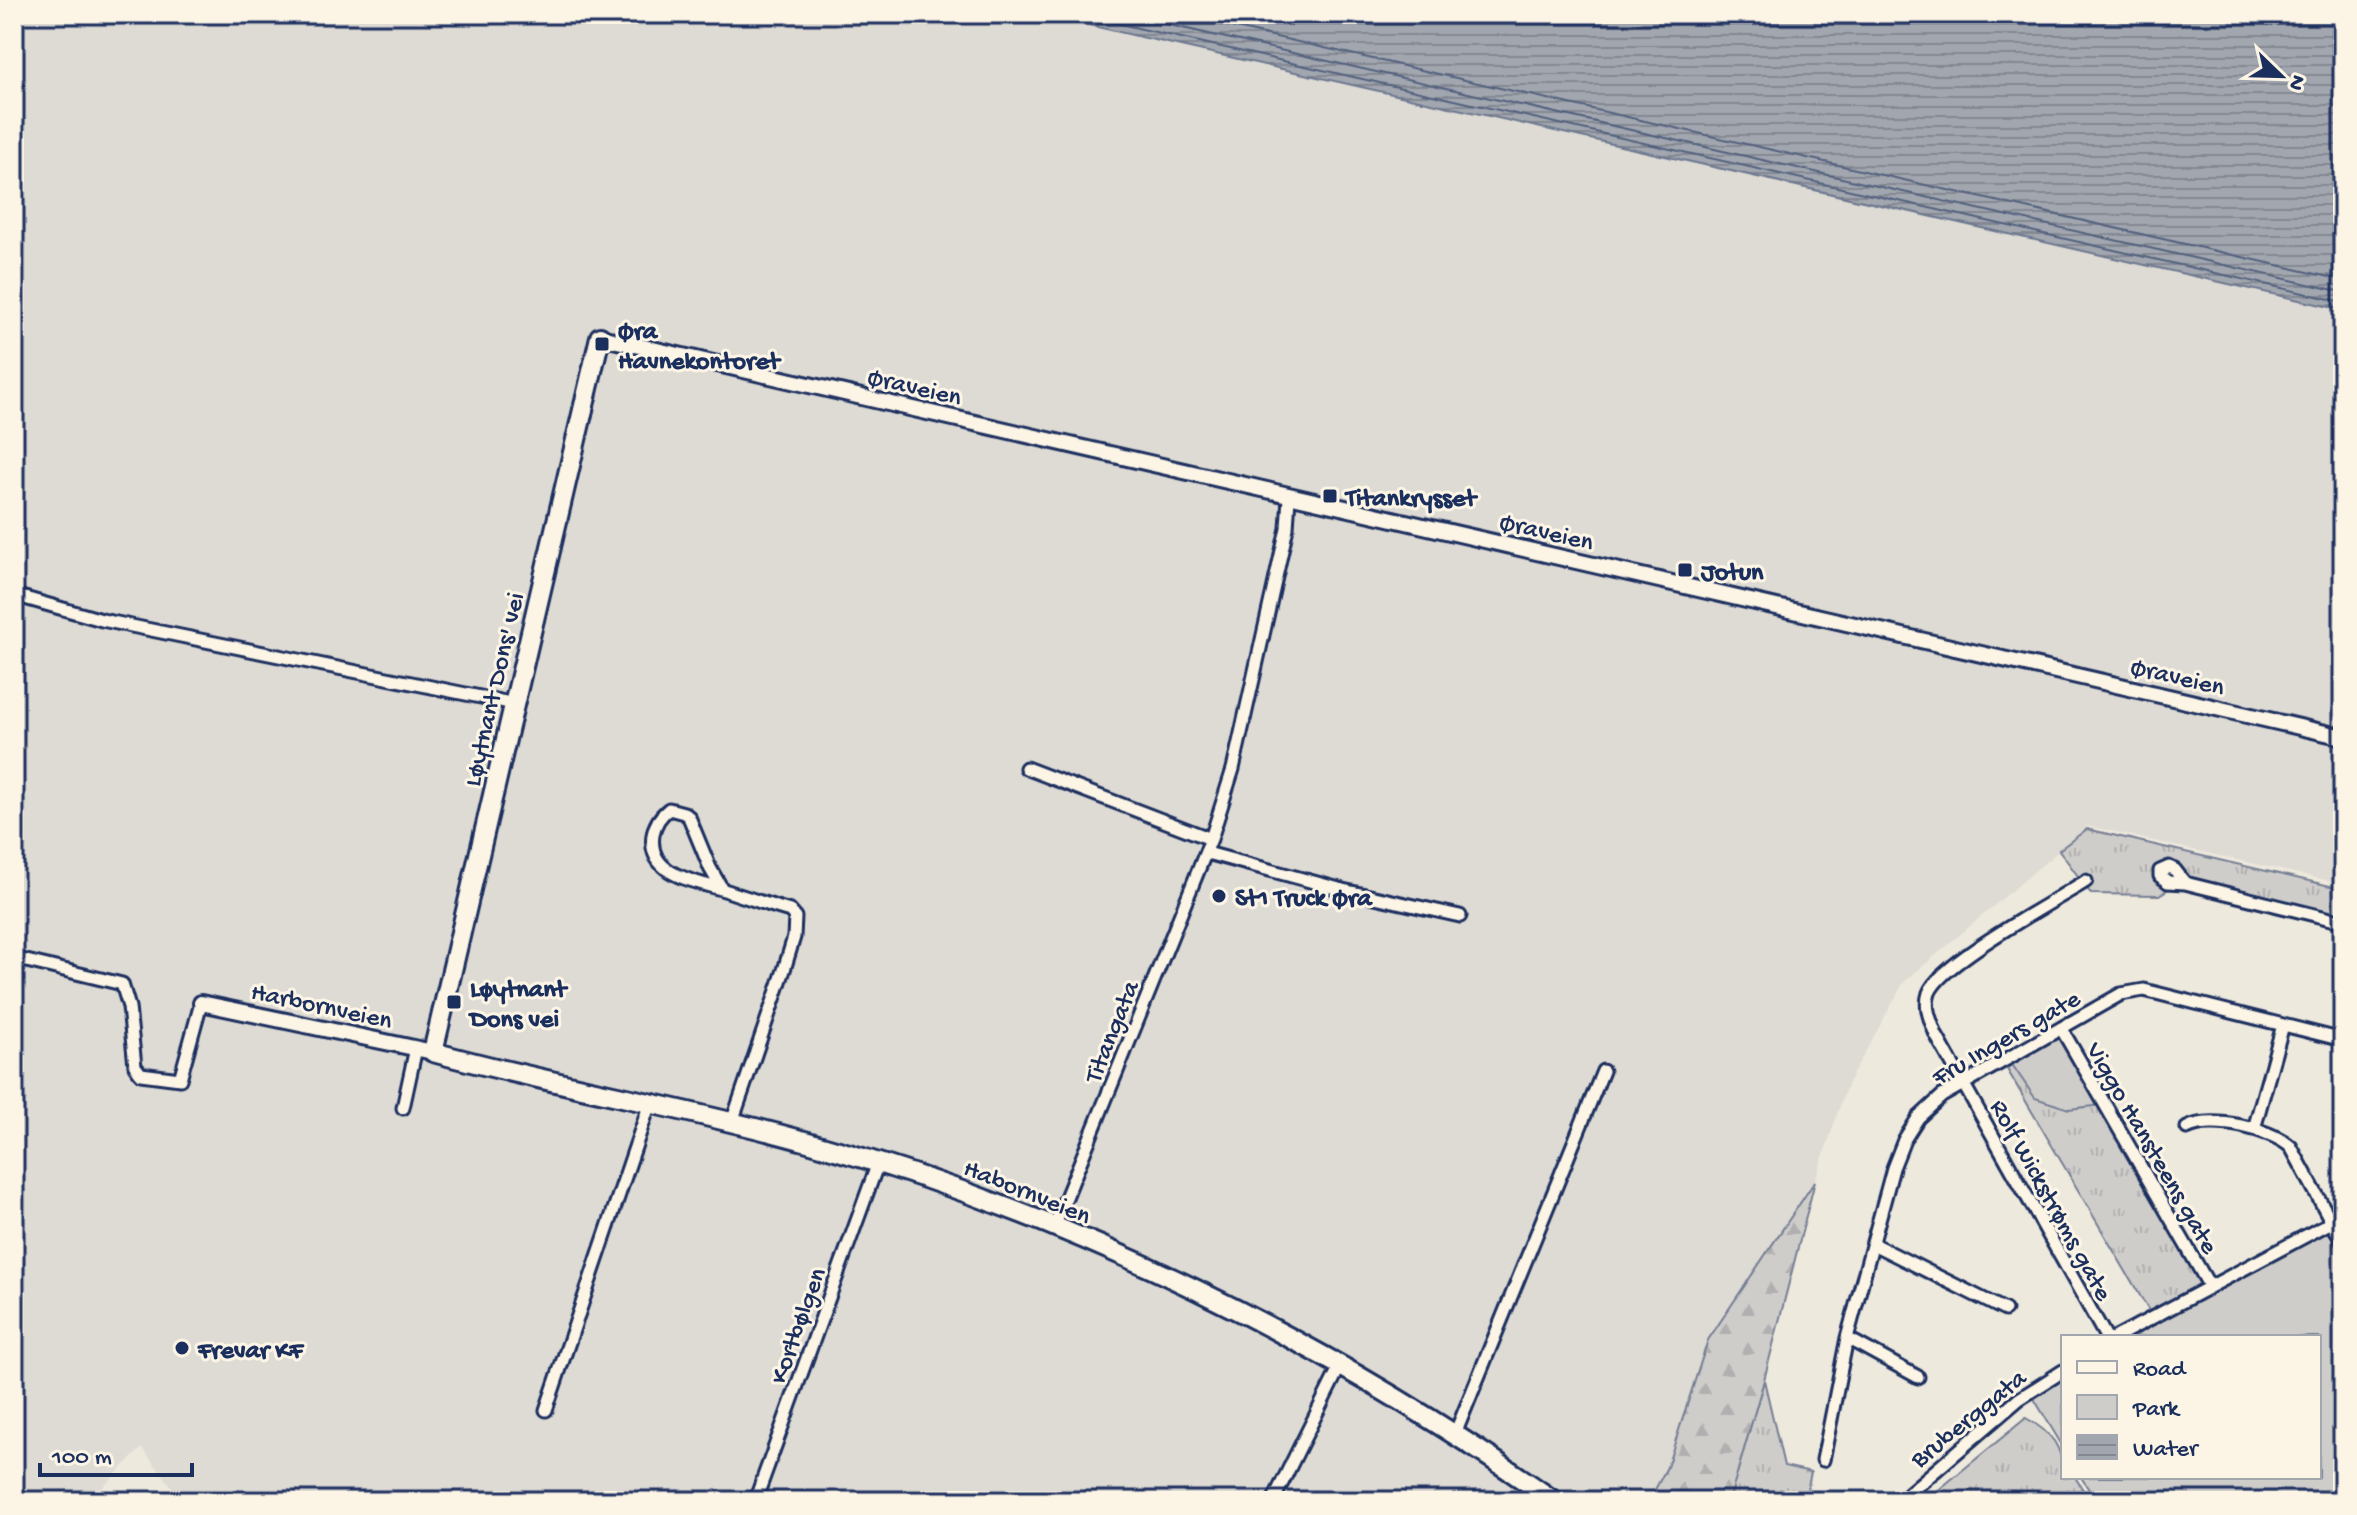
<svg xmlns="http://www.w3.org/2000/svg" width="2357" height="1515" font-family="'Gochi Hand',sans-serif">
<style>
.built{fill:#dedbd4}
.grass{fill:url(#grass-tufts);stroke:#757e94;stroke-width:2}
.forest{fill:url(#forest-firs);stroke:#757e94;stroke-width:2}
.park{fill:#cfcdca;stroke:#757e94;stroke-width:2}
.water{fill:url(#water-rules);stroke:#6c778f;stroke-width:2}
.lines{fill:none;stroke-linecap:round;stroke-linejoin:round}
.shore{stroke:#515f7e;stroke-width:2}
.minor-casing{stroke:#1b2f5e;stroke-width:17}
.tertiary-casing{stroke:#1b2f5e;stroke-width:20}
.trunk-casing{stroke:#1b2f5e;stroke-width:24}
.minor{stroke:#fcf5e5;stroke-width:11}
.tertiary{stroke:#fcf5e5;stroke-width:14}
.trunk{stroke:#fcf5e5;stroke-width:18}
.poi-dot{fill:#1b2f5e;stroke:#fcf5e5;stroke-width:3}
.labels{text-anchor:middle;stroke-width:6;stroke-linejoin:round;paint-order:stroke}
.poi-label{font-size:26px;font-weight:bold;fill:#1b2f5e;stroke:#fcf5e5;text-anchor:start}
.street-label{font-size:26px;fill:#1b2f5e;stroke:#fcf5e5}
</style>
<defs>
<pattern id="grass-tufts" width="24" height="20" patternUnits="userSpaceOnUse" patternTransform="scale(2)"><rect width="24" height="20" fill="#cfcdca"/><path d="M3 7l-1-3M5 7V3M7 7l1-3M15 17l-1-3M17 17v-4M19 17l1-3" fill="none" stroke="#b1b0b0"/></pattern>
<pattern id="forest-firs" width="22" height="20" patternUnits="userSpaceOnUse" patternTransform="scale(2)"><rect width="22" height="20" fill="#cfcdca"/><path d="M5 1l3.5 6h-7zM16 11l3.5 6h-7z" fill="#b1b0b0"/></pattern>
<pattern id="water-rules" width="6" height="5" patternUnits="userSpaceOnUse" patternTransform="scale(2)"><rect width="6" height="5" fill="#a2a7af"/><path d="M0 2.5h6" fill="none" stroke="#838892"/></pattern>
</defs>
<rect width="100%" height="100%" fill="#eee9dd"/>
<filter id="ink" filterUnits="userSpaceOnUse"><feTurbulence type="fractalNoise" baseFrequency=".0125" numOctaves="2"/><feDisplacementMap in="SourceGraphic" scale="16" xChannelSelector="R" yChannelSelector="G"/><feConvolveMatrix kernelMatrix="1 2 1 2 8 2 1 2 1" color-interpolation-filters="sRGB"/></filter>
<g filter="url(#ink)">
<path class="built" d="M14 14H1040L2343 310V884L2088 826 1904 982 1847 1085 1815 1181 1708 1340 1667 1467 1649 1501H183L142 1448 89 1501H14Z"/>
<path class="grass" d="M2087 829 2343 889V919L2190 881 2171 862 2159 864 2154 875 2158 882 2172 887 2159 895 2091 894 2059 850Z
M2061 1031 2207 1287 2152 1316 2004 1064Z
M1764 1380 1784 1466 1811 1472 1805 1501H1729Z
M2026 1418C2052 1433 2063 1446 2063 1477H2075L2090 1501H1925Z"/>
<path class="forest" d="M1815 1181 1764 1380 1729 1501H1649L1667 1467 1708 1340Z"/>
<path class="park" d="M2059 1036 2103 1105 2069 1109 2035 1098 2011 1063Z
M2328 1230 2343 1257V1501H2096L2081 1477H2319V1337H2125Z
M2063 1377V1447L2033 1397Z"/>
<path class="water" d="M1040 14H2343V310Z"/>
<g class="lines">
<path class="shore" d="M1076 14 2343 302
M1121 14 2343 292
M1175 14 2343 280"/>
<defs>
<path id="minor" d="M14 595 102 620 515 704
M1026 768 1211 839
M1207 853 1343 890 1460 916
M2086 881C2053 902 1941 962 1929 993 1924 1008 1931 1021 1936 1035L2106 1337
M2185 883 2175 870 2169 867 2160 871V876L2168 882 2185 883 2343 922
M722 889 710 868 689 817 684 813 669 809C660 816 655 823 653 835 647 876 696 881 724 890 746 897 768 905 790 911L795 917 794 937 784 970 732 1122
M14 958 122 984 129 1007 135 1066 141 1074 180 1079 201 1003
M2061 1028 2210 1287
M403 1108 416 1048
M2187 1128C2211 1115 2272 1129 2291 1147L2343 1243
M2254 1129 2283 1025
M1054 1227 1211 839 1233 769 1287 528 1289 497
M1873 1244 2005 1310
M2116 1337 2343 1216
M1847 1338 1918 1377
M546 1410 650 1103
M1455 1434 1603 1071
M1823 1460 1847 1338 1893 1168 1904 1140 1918 1118 1942 1096 2121 994 2144 990 2343 1040
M755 1501 878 1163
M1273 1501 1340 1366
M1900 1501 2019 1399 2063 1371"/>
<path id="tertiary" d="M600 337 2343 737
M201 1003 433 1052"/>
<path id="trunk" d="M600 337 433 1052C557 1086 684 1107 808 1142 1075 1216 1327 1342 1554 1501"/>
</defs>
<use href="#minor" class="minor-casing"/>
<use href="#tertiary" class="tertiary-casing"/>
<use href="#trunk" class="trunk-casing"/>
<use href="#minor" class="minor"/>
<use href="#tertiary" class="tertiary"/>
<use href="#trunk" class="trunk"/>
</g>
</g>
<g class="poi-dot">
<rect x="594" y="336" width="16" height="16" rx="4"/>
<rect x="1322" y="488" width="16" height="16" rx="4"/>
<rect x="1677" y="562" width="16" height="16" rx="4"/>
<circle cx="1219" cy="896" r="8"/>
<rect x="446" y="994" width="16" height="16" rx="4"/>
<circle cx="182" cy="1348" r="8"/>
</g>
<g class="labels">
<g class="poi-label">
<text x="618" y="338">Øra<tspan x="618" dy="30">Havnekontoret</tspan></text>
<text x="1346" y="505">Titankrysset</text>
<text x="1701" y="579">Jotun</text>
<text x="1235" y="905">St1 Truck Øra</text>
<text x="470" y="996">Løytnant<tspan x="470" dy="30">Dons vei</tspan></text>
<text x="198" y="1357">Frevar KF</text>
</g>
<g class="street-label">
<text transform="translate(915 385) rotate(13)" y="9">Øraveien</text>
<text transform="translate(1547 530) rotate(13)" y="9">Øraveien</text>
<text transform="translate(2178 675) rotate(13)" y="9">Øraveien</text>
<text transform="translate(492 689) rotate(-77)" y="9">Løytnant Dons' vei</text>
<text transform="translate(322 1004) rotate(12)" y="9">Harbornveien</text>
<text transform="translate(1110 1031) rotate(-68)" y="9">Titangata</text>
<text transform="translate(2005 1036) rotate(-30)" y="9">Fru Ingers gate</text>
<text transform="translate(2154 1147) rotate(60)" y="9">Viggo Hansteens gate</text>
<text transform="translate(1028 1190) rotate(22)" y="9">Habornveien</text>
<text transform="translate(2053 1199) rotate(61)" y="9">Rolf Wickstrøms gate</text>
<text transform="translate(796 1325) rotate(-70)" y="9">Kortbølgen</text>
<text transform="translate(1967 1417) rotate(-39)" y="9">Bruberggata</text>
</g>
</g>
<rect width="2357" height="1515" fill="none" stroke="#fcf5e5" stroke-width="48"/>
<rect x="24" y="24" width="2309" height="1467" fill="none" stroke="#1b2f5e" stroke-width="3" filter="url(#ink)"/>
<rect x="2061" y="1335" width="260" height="144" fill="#fcf5e5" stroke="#a2a6af" stroke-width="2"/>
<rect x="2077" y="1361" width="40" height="12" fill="#fcf5e5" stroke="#a2a6af" stroke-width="2"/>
<text x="2133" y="1375" font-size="24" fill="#1b2f5e">Road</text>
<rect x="2077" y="1395" width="40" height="24" fill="#cfcdca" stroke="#a2a6af" stroke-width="2"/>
<text x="2133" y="1415" font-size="24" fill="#1b2f5e">Park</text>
<rect x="2077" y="1435" width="40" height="24" fill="url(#water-rules)" stroke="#a2a6af" stroke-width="2"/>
<text x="2133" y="1455" font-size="24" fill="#1b2f5e">Water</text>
<g transform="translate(2281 76) rotate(113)" stroke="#fcf5e5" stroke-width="6" paint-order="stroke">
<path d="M0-6L14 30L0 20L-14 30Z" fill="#1b2f5e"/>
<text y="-12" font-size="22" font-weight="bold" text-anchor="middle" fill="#1b2f5e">N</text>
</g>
<path d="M40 1463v12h152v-12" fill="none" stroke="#1b2f5e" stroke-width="4"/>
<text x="52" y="1463" font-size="24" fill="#1b2f5e" stroke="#fcf5e5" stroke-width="6" paint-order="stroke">100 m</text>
</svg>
